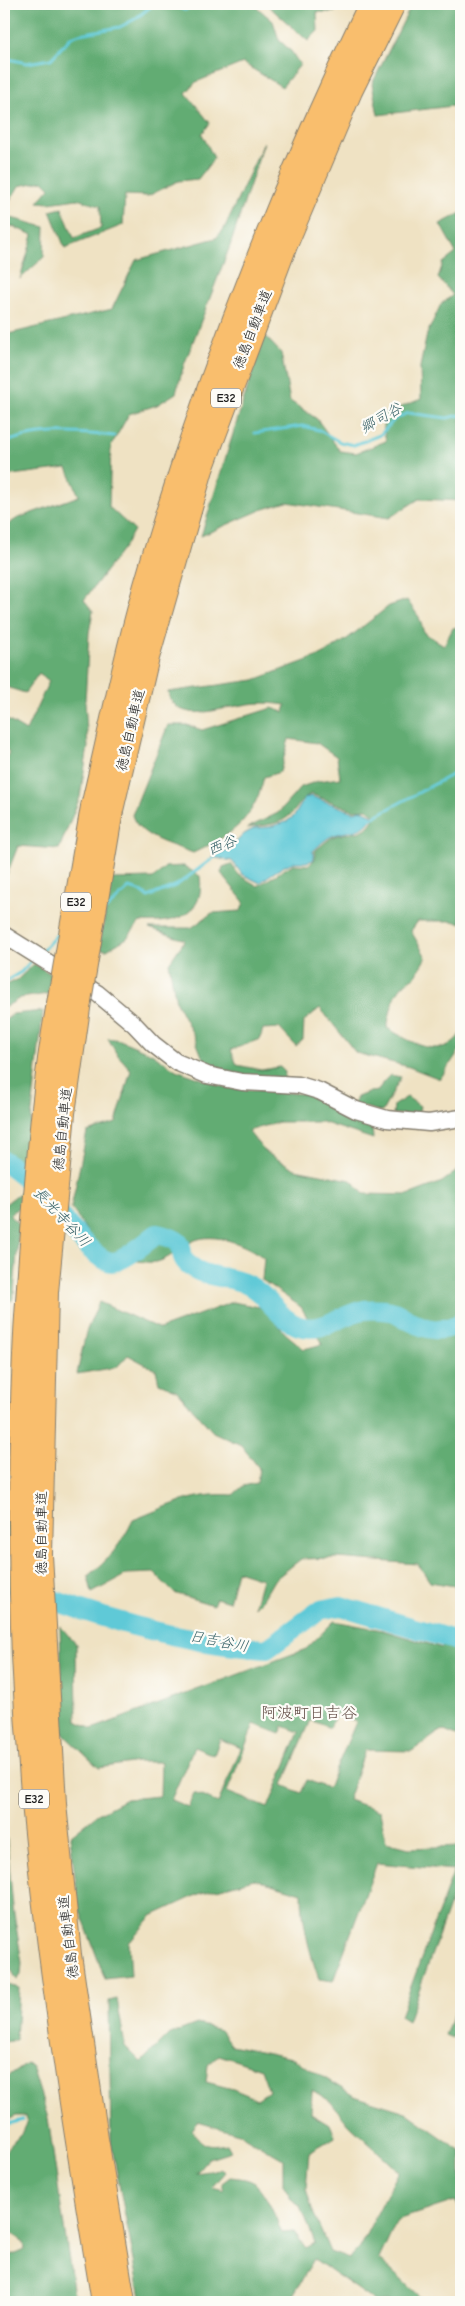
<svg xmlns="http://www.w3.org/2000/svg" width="465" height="2306" font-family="'Comic Neue','Klee One',sans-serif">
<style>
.forest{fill:#62ac73;stroke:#3f6448;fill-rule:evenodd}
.water{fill:#5ec9d7;stroke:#3d727a}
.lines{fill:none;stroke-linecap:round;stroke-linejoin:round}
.stream{stroke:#5ec9d7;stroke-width:3}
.river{stroke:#5ec9d7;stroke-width:20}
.tertiary-casing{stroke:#867f70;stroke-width:19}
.motorway-casing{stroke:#867f70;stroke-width:26}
.tertiary{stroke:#fff;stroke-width:16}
.motorway{stroke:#f9be6d;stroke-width:24}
.motorway-bridge-casing{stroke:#867f70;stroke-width:26;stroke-linecap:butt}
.motorway-bridge{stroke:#f9be6d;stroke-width:24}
.labels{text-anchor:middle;stroke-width:4.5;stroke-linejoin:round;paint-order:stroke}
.shield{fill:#fdfcf7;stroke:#605f5e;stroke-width:1}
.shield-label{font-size:12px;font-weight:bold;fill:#1c1c1c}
.street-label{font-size:14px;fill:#1c1c1c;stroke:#fdfcf7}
.water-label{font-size:15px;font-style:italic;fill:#366167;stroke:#fdfcf7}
.quarter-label{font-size:16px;fill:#614b45;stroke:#fdfcf7}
</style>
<rect width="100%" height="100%" fill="#fdfcf7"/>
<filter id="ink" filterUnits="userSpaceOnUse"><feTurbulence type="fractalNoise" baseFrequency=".02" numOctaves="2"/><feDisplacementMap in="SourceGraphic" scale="10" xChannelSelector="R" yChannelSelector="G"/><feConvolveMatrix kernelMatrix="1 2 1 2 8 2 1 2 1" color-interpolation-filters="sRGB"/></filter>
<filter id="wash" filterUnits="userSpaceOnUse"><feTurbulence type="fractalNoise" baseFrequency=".0096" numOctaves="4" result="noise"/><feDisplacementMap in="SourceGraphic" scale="20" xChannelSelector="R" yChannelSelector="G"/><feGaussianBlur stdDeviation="1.12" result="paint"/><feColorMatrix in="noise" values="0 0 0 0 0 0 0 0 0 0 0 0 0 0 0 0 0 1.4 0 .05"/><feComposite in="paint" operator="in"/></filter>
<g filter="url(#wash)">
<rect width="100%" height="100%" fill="#efe2c3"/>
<path class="forest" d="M4 4H253L273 21 279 40 291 51 300 65 282 87 243 63 196 82 186 93 210 123 202 134 214 158 198 179 178 181 148 196 125 195 123 225 65 248 50 211 62 208 74 238 101 228 100 206 77 199 49 203 38 202 50 188 43 181 19 186 4 211Z
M266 4H339L335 12H317L318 31 308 41Z
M412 4H461V105L378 115 372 84Z
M264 142 230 246 184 365 176 393 157 405 129 414 111 446 109 507 134 530 125 546 84 600 93 611 89 633 85 701 88 747 80 797 59 849 18 846 4 882V763L9 752 4 748V713L6 719 26 731 49 681 39 673 25 693 6 687 4 693V527L18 518 79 496 67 468 4 476V327L8 334 112 309 136 260 216 238 224 229Z
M461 213V501L419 499 389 518 287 502 261 510 201 536 264 335 281 353 290 401 317 419 340 451 356 453 386 441 381 415 421 399 420 367 427 334 441 304 453 295 438 278 443 263 456 253 440 224Z
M4 216 45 227 44 257 20 279 33 235 4 223Z
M407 600 419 617 424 633 444 645 453 628 461 626V708L458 721 461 725V923L452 921H418L411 931 426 957 414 978C394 986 391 1009 387 1028 410 1041 441 1063 461 1033V1048L440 1079 409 1067 356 1053 320 1008 304 1021 303 1040 296 1046 279 1028 263 1029 260 1039 231 1050 237 1065 261 1070 280 1067 285 1072 284 1080 225 1073 206 1066 194 1036 176 1002 169 963 185 940 149 928H191L212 913 241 911 244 902 221 873 223 867 231 864 239 875 258 886 293 864 309 865 315 859V851C320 847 325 842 331 838 346 829 366 840 375 815L367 809 353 810 311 794C300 799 298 809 289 816 278 826 260 825 247 828L278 813 301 787 318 781 340 778 337 757 317 743 289 739 280 772 264 777C254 820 232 835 193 853 173 845 139 838 132 815L168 725H187L202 730 272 708 284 712 286 705C273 703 256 702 243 705 219 708 177 726 168 692L254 680 324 654 347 639 389 606Z
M184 866 200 876C206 917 172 924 140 922L127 938 107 950 99 949 111 879 154 878 165 867Z
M34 964 51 974 48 994 20 998 4 1008V986L17 980Z
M43 1011 26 1167 4 1154V1021L13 1014Z
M108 1038 120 1040 153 1054 176 1070 228 1088 304 1094 331 1105 372 1126 373 1139 322 1122H279L248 1131 265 1152 295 1169 351 1180 364 1194 408 1195 442 1182 461 1168V1738L442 1730 412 1751 365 1750 348 1800 380 1811 386 1842 409 1848 461 1846V1891L455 1889 408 2021 400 2016 454 1870 377 1863 333 1981 319 1979C309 1951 302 1923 302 1893L254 1879 199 1894 152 1916 129 1943 131 1976 105 1979 79 1908 70 1836 96 1815 126 1799 160 1796 161 1762H137L99 1768 63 1734 60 1626 76 1644 77 1721 92 1729 306 1649 334 1621 382 1630 442 1648 459 1624 455 1586 430 1582 418 1564 336 1558 301 1559 274 1580 263 1599 254 1608 262 1579 237 1571 229 1602 216 1598 213 1605 174 1593 154 1573 127 1574 92 1593 88 1576C108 1561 122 1543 133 1520 169 1506 194 1492 233 1495L243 1486 257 1483 259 1468 241 1445 213 1432 176 1390 159 1383 156 1370 128 1355 117 1367 77 1374 86 1332 99 1302 160 1329 233 1302 264 1308 285 1333 304 1349 323 1344 301 1307 262 1280 264 1258C247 1245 214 1231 193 1241 182 1246 172 1257 160 1261 145 1266 110 1255 98 1245 88 1236 80 1219 71 1208L87 1132 116 1123 131 1070 116 1053ZM336 1713 356 1722 328 1788 307 1780 301 1793 283 1785 311 1720 330 1728ZM254 1724 280 1734 283 1726 299 1732 268 1808 227 1792ZM220 1739 241 1748 218 1803 194 1793 188 1807 171 1800 194 1747 214 1755Z
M390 1075 401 1077 382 1112 354 1104 357 1097 370 1092 378 1091 383 1082Z
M407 1097 420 1106 418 1115 393 1114 394 1105Z
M22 1191 20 1208 13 1211 10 1216 19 1224 14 1294 12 1301 4 1298V1205Z
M9 1513V1566L4 1571V1517Z
M4 1810 13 1907 22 1963 21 1975 17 1980 8 1964 4 1952Z
M4 1984 19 1988 16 2040 4 2042Z
M461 1994V2014L452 2038 445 2035Z
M117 1999 125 2046 141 2062 168 2035 197 2024 220 2030 231 2045 292 2058 354 2096 406 2112 461 2151V2211L455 2201 397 2220 379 2259 425 2302H376L314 2259 289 2302H142L111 2143 109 2001ZM219 2055 261 2069 269 2091 257 2099 233 2089 206 2082 208 2065ZM312 2090 330 2101 349 2125 399 2171 359 2248 349 2259 330 2252 313 2212 306 2189 309 2152 335 2137 331 2126 311 2114ZM198 2122 242 2135 283 2159V2185L291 2199 301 2206 315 2243 306 2248 294 2232 282 2233C277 2220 266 2193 256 2184 249 2178 238 2178 230 2177L222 2183 224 2190 212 2187 225 2172 220 2169 196 2173 209 2158 231 2151 227 2144C207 2147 204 2147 192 2130Z
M27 2063 32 2067 48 2118 75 2302H4V2255L16 2254 25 2250 24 2242 11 2233 4 2234V2152L23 2132 27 2123 25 2116H16L4 2122V2079Z"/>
<path class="water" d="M311 796 353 812 362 810 373 815C365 835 348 829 332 836 325 839 319 846 313 851L314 859C307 865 299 860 291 863 280 868 269 875 260 883L242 874 232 861 211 857 229 849 244 834 255 828 269 827 286 822 294 816 305 798Z"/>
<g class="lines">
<path class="stream" d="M168 4 185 10 197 4
M4 58 27 63 51 59 70 38 79 34 120 27 135 19 154 4
M255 433 302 426 319 430 340 442 354 445 380 435 395 419 408 413 447 418 461 415
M4 443C40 428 76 433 114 436
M368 820 455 773 461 748
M104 911 129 888 140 891 148 897 177 885 216 856
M40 953 61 930
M4 982 21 972 33 959
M4 2125 22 2120"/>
<path class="river" d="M4 1161C18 1171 33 1183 44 1196 58 1211 92 1261 112 1262 124 1262 147 1241 157 1234 195 1242 173 1252 189 1265 207 1280 226 1274 246 1284 267 1293 278 1319 299 1326 322 1334 342 1314 364 1310 372 1309 383 1310 391 1311 397 1312 403 1317 408 1320 429 1331 440 1333 461 1323
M4 1580 9 1583
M53 1600C118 1624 197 1645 267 1649L320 1610 341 1606 461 1642"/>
</g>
</g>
<g filter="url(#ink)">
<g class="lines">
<defs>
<path id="tertiary" d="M4 935 97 993 134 1024 153 1044 176 1062 207 1075 242 1082 299 1085 319 1091 356 1110 387 1119 429 1123 461 1118"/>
<path id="motorway" d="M93 807C112 726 128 645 152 565 209 373 283 185 371 4
M111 810 146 661 201 469 285 245 350 91 393 4
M60 998C46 1071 40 1145 34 1220 17 1417 16 1616 35 1813 51 1977 77 2140 104 2302
M79 1001 63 1113 46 1292 40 1555 54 1804 69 1955 96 2139 123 2302"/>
</defs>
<use href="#tertiary" class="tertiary-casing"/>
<use href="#motorway" class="motorway-casing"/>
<use href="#tertiary" class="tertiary"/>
<use href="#motorway" class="motorway"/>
<defs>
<path id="motorway-bridge" d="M60 998 93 807
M79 1001 111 810"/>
</defs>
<use href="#motorway-bridge" class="motorway-bridge-casing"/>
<use href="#motorway-bridge" class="motorway-bridge"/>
</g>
</g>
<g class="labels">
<g class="shield">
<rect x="211" y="388.5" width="30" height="19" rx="4"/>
<rect x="61" y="892.5" width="30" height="19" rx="4"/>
<rect x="19" y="1789.5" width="30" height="19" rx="4"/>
</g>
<g class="shield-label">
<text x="226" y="402">E32</text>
<text x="76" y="906">E32</text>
<text x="34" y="1803">E32</text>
</g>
<g class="street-label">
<text transform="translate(252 329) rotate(-69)" y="5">徳島自動車道</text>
<text transform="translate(130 730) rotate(-77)" y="5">徳島自動車道</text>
<text transform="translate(62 1129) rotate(-84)" y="5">徳島自動車道</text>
<text transform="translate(41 1533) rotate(-90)" y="5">徳島自動車道</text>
<text transform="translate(68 1937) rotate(-97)" y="5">徳島自動車道</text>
</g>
<g class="water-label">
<text transform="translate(381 418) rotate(-30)" y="5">郷司谷</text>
<text transform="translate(222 845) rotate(-22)" y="5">西谷</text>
<text transform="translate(62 1217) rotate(47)" y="5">長光寺谷川</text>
<text transform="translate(219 1641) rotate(11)" y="5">日吉谷川</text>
</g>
<g class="quarter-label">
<text x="309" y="1718">阿波町日吉谷</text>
</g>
</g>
<rect width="465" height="2306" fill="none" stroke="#fdfcf7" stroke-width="20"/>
</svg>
